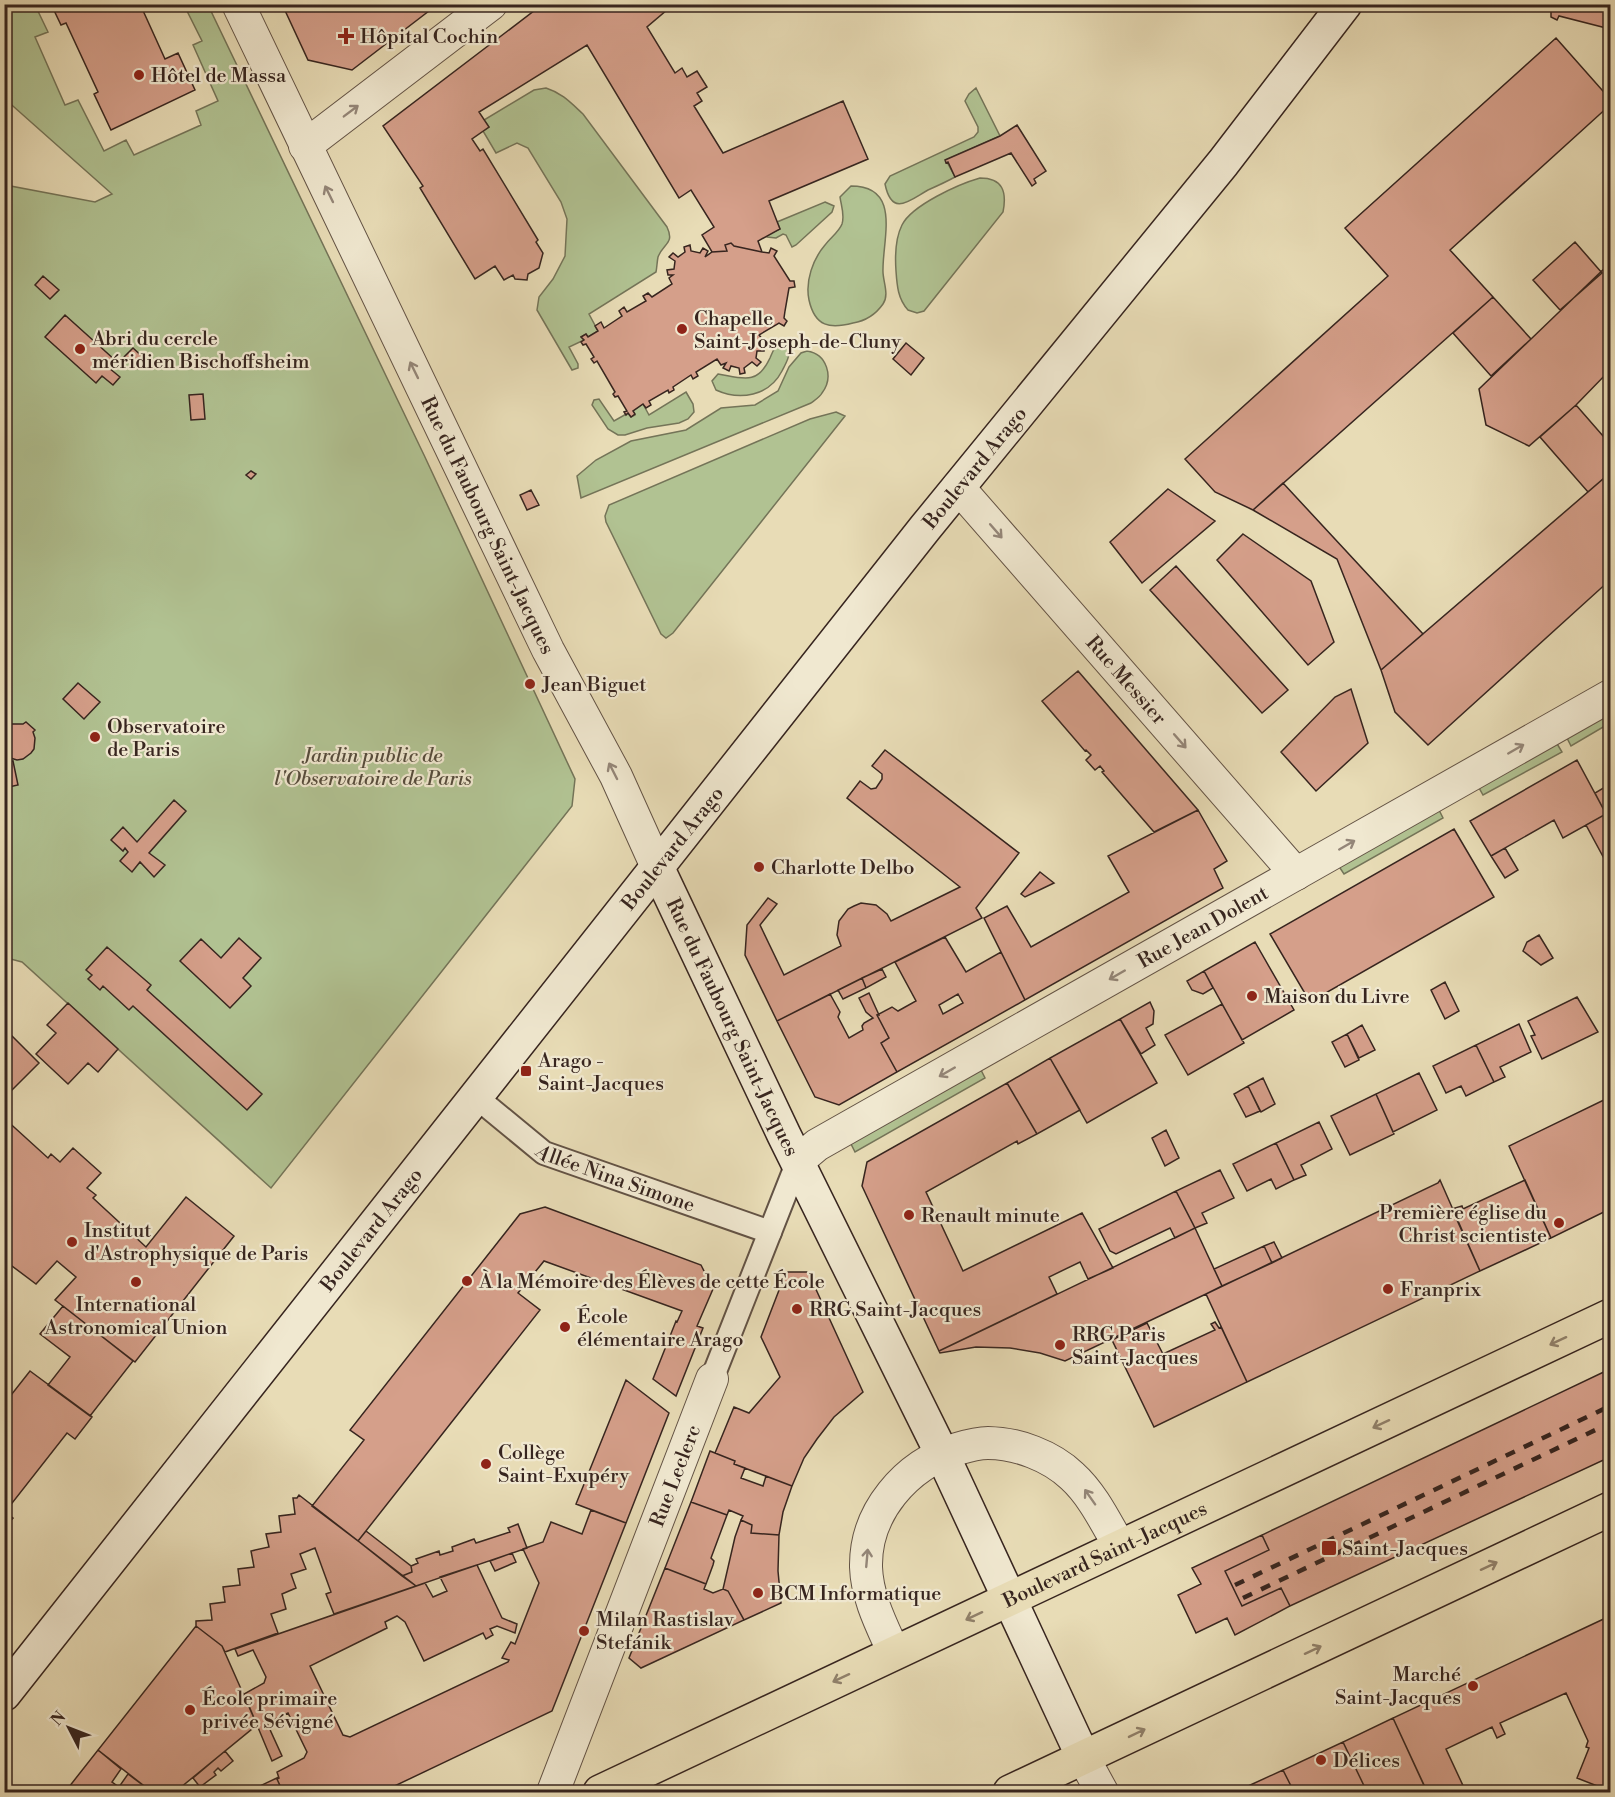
<svg xmlns="http://www.w3.org/2000/svg" width="1615" height="1797" font-family="'Libre Bodoni',serif">
<style>
.green{fill:#b1c292;stroke:#747458;stroke-width:1.5}
.building{fill:#d59f8a;stroke:#37251f;stroke-width:1.5;fill-rule:evenodd}
.lines{fill:none;stroke-linecap:round;stroke-linejoin:round}
.pedestrian-casing{stroke:#635345;stroke-width:26}
.minor-casing{stroke:#635345;stroke-width:34}
.secondary-casing{stroke:#37251f;stroke-width:36}
.primary-casing{stroke:#37251f;stroke-width:36}
.pedestrian{stroke:#f0e8d0;stroke-width:22}
.minor{stroke:#f0e8d0;stroke-width:32}
.secondary{stroke:#f0e8d0;stroke-width:33}
.primary{stroke:#e8dcb6;stroke-width:33}
.rail{stroke:#37251f;stroke-width:4.5;stroke-dasharray:10 10;stroke-linecap:butt}
.oneway{stroke:#948678}
.oneway2{stroke:#90806a}
.poi-dot{fill:#8f2418;stroke:#f0e8d0;stroke-width:2}
.labels{text-anchor:middle;stroke-width:4.5;stroke-linejoin:round;paint-order:stroke}
.poi-label{font-size:20px;fill:#37251f;stroke:#f0e8d0;text-anchor:start}
.street-label{font-size:20px;fill:#37251f;stroke:#f0e8d0}
.park-label{font-size:20px;font-style:italic;fill:#564c3c;stroke:#f0e8d0}
</style>
<rect width="100%" height="100%" fill="#e8dcb6"/>
<filter id="stains"><feTurbulence type="fractalNoise" baseFrequency=".00333" numOctaves="4"/><feColorMatrix values="0 0 0 0 .2 0 0 0 0 .09 0 0 0 0 .02 0 0 0 .5 -.17"/></filter>
<radialGradient id="worn" r=".72"><stop offset=".6" stop-color="#630" stop-opacity="0"/><stop offset="1" stop-color="#630" stop-opacity=".3"/></radialGradient>
<path class="green" d="M5 5H35L48 32 35 37 65 105 78 100 104 151 126 140 134 155 201 125 196 111 218 101 193 45 202 41 184 5H208L424 455 575 779 572 806 271 1188 22 962 7 958 5 960V185L95 202 112 194 5 99Z
M546 88C562 93 571 103 583 114L667 227C675 244 663 243 658 257 657 262 657 267 656 272L589 314 598 331 588 337 586 334 581 337 584 340 569 347 578 364V368L572 370 537 310 539 297 553 279 565 256 567 219 561 202 528 148 517 143 496 153 483 131 489 127 484 120 534 90Z
M976 88 1000 136 946 160 955 177C946 182 937 186 928 190 910 200 892 218 885 184L890 176 974 137 978 132V127L965 101 969 94Z
M980 178C1003 178 1007 192 1003 212L924 311 917 313 908 310C898 299 897 286 896 271 895 257 895 239 902 225 912 205 959 184 980 178Z
M851 186C901 186 883 237 883 269 882 280 890 294 883 304 876 314 865 321 853 323 830 329 815 327 809 300 805 281 813 259 825 245 830 238 839 232 842 224 845 215 841 205 840 197Z
M825 202 834 206 832 212 796 245 792 247 786 235 783 234 776 238 767 237 766 235 780 229 777 222Z
M781 343 789 348C790 357 786 363 782 371 769 396 740 401 716 390L712 381 718 374C742 378 757 386 770 358 773 351 774 347 781 343Z
M807 351C827 354 834 377 822 393 820 397 815 400 811 403L581 498 577 476 596 460 631 441 686 430 721 408 755 405 778 391 789 367 801 353Z
M686 392 693 404 694 412 688 419 679 423 647 428 625 435H618L608 429 592 405 594 400 599 399 614 421 628 413 631 417 635 415 633 411 643 404 649 415Z
M836 412 845 416 673 633 666 638 661 634 606 522 605 516 609 505 810 419Z
M1610 711V723L1571 746 1566 736Z
M1556 742 1562 752 1483 795 1478 786Z
M1438 808 1443 818 1344 874 1338 865Z
M980 1068 985 1078 855 1152 850 1142Z"/>
<path class="building" d="M51 4H140L165 59 178 53 195 90 111 130 94 94 98 92 66 23 61 25Z
M282 4H438L352 70 308 60Z
M543 4H674L647 27 675 73 682 68 687 77 697 71 707 87 697 93 702 101 694 106 723 153 843 101 868 159 769 201 780 229 758 241 762 252 734 246 731 243 725 245 727 251 712 252 702 235 714 227 691 190 679 198 587 45 479 112 489 127 472 139 480 151 483 149 538 240 536 242 543 253 539 268 528 274 527 280 515 279 513 275 504 280 495 266 475 279 420 188 423 186 383 126Z
M1551 4H1610V29L1559 16 1557 20 1551 17Z
M1556 38 1610 99V105L1450 250 1493 297 1253 510 1215 492 1185 459 1388 276 1345 228Z
M1017 125 1046 171 1034 179 1036 183 1032 186 1011 153 955 177 948 162 946 163 945 160 1000 136Z
M1575 242 1602 273 1560 310 1533 280Z
M731 243 734 246 762 252 769 253 771 248 777 251 774 256 790 281H794L795 287 789 288 785 311 784 318 787 321 784 326 779 323 759 335 763 340 757 344H764V351H757L756 358 761 362 757 366 752 362 744 368 745 373 740 374 739 368 731 366 729 371 723 368 726 363 721 365 717 359 696 372 698 376 693 379 691 375 673 387 674 390 669 393 668 390 649 401 651 405 646 408 643 404 633 411 635 414 631 417 628 413 626 415 624 412 627 411 618 396 615 397 613 394 615 392 597 361 594 363 591 359 594 357 586 344 583 345 581 342 584 340 581 337 586 334 588 337 598 331 595 326 601 322 604 328 622 316 619 311 624 307 627 312 646 301 643 296 648 293 652 297 672 284 669 278 673 275H668L667 270 674 269 675 261 669 257 673 253 678 257 685 252 684 247 690 245 691 251 700 253 703 248 708 251 705 257 712 252 727 251 725 245Z
M1610 263V370L1576 405 1529 446 1486 425 1479 389Z
M43 276 59 290 50 299 35 285Z
M1493 297 1531 339 1491 376 1453 333Z
M65 315 116 361 109 368 120 377 113 385 102 376 96 383 45 337Z
M906 343 924 358 911 375 893 359Z
M133 348 146 360 138 369 124 357Z
M1610 370V384L1604 377Z
M203 394 205 419 191 420 189 395Z
M1576 405 1610 444V473L1588 492 1540 437Z
M251 471 256 474 251 479 246 475Z
M1610 473V580L1428 745 1395 712 1381 670Z
M1283 483 1423 634 1381 670 1337 559 1253 510Z
M1168 489 1215 521 1142 583 1110 542Z
M531 490 539 505 527 510 520 495Z
M1243 534 1311 581 1334 642 1308 665 1217 560Z
M1176 566 1288 690 1262 713 1150 590Z
M1078 671 1198 810 1154 832 1102 772 1104 771 1100 766 1095 770 1086 760 1091 755 1086 750 1085 751 1042 701Z
M78 683 100 702 84 719 63 699Z
M1351 689 1368 743 1316 791 1281 752 1335 697Z
M26 722 35 730 33 732 35 738 34 749 31 753 23 759 17 760 7 757 4 755V728L10 724H23Z
M1610 741V755L1605 744Z
M885 750 1019 853 976 908 982 918 777 1021 745 955 747 925 768 898 777 904 760 925 784 975 841 946 837 935 839 921 848 909 854 906 861 903 876 905 887 914 891 921 960 887 847 798 860 781 871 789 876 788 882 779V774L872 766Z
M1577 760 1606 814 1563 838 1554 820 1491 856 1470 821Z
M13 761 18 785 4 788V763Z
M1610 784V862L1607 864 1586 825 1606 814 1595 793Z
M174 800 186 811 149 853 165 865 154 877 140 862 132 872 120 861 128 852 125 848 123 851 111 840 123 827 137 842Z
M1198 810 1227 861 1214 869 1223 888 1025 1000 984 918 1007 906 1031 947 1129 892 1108 856Z
M1454 829 1494 897 1310 1002 1270 934Z
M1505 848 1518 870 1505 878 1491 856Z
M1040 872 1054 883 1025 897 1021 894Z
M1539 935 1553 958 1541 965 1523 951 1527 942Z
M945 937 966 972 1001 952 1025 1000 897 1072 881 1043 889 1038 877 1015 892 1007 898 1011 916 1001 895 962ZM958 994 963 1003 943 1014 939 1005Z
M239 938 261 958 243 978 251 986 230 1008 180 961 201 939 221 958Z
M1255 942 1294 1010 1242 1040 1204 971Z
M107 947 151 985 147 990 262 1094 247 1110 133 1006 129 1010 103 986 100 990 88 979 92 975 86 970Z
M882 969 886 977 866 988 862 978Z
M1204 971 1213 988 1203 994 1192 990 1187 981Z
M862 978 866 988 843 999 838 990Z
M1445 982 1459 1011 1445 1019 1431 990Z
M869 993 879 1015H877L889 1038 881 1043 897 1072 839 1105 815 1097 777 1021 830 994 840 1012 838 1017 849 1038 863 1030 862 1026 864 1023 873 1018 866 1012 859 998Z
M1577 997 1598 1032 1542 1059 1531 1036 1535 1035 1528 1021Z
M1150 1002 1154 1011 1153 1024 1146 1028 1155 1045 1141 1054 1120 1019Z
M68 1003 118 1049 98 1072 88 1063 68 1084 36 1054 56 1033 47 1025Z
M1222 1004 1244 1043 1188 1075 1165 1035Z
M1120 1019 1157 1083 1087 1123 1050 1058Z
M1519 1024 1531 1052 1500 1067 1505 1077 1494 1082 1476 1045Z
M1610 1024V1040L1604 1028Z
M1362 1025 1375 1050 1359 1058 1347 1034Z
M4 1028 39 1063 4 1098Z
M1347 1034 1359 1060 1345 1067 1332 1042Z
M1476 1045 1494 1082 1466 1096 1461 1086 1446 1093 1433 1066Z
M1050 1058 1080 1110 1037 1134 1007 1083Z
M1419 1073 1437 1110 1393 1132 1376 1094Z
M1263 1078 1275 1104 1261 1112 1248 1086Z
M1007 1083 1037 1134 1018 1144 1017 1141 926 1192 963 1271 1082 1213 1113 1268 1088 1279 1080 1262 1049 1277 1057 1294 939 1351 862 1186 867 1162Z
M1248 1086 1260 1111 1246 1117 1234 1094Z
M1376 1094 1394 1134 1350 1155 1331 1116Z
M1610 1097V1209L1551 1238 1509 1146Z
M4 1118 48 1158 51 1154 60 1162 73 1148 101 1173 87 1188 96 1195 93 1198 146 1247 186 1197 234 1236 135 1362 55 1300 76 1277 57 1261 36 1284 4 1260Z
M1319 1122 1332 1149 1301 1165 1306 1175 1294 1180 1276 1143Z
M1166 1130 1179 1158 1165 1166 1152 1138Z
M1276 1143 1294 1180 1276 1189 1271 1179 1247 1191 1233 1164Z
M1220 1170 1234 1198 1202 1213 1207 1223 1195 1228 1176 1191Z
M1440 1180 1480 1271 1247 1382 1206 1294 1438 1183Z
M1525 1180 1551 1238 1480 1271 1452 1209 1462 1206 1463 1209Z
M1176 1191 1195 1228 1175 1238 1170 1228 1116 1254 1110 1251 1099 1229Z
M545 1207 701 1265 713 1289 697 1326 703 1328 676 1396 653 1379 676 1321 677 1322 682 1311 544 1261 518 1293 540 1310 358 1541 312 1506 364 1440 350 1430 520 1214Z
M1195 1228 1222 1286 1206 1294 1065 1361 1040 1353 1010 1348 976 1347 940 1353 939 1351Z
M1274 1242 1282 1258 1272 1263 1264 1246Z
M1264 1246 1272 1263 1222 1286 1214 1269Z
M786 1272H808L863 1392 834 1417 817 1439 804 1458 792 1486 734 1464 735 1461 715 1453 734 1407 749 1413 780 1377 761 1337Z
M63 1306 133 1361 90 1416 48 1385 70 1357 40 1334Z
M1215 1322 1219 1328 1221 1327 1247 1382 1154 1427 1112 1340 1147 1323 1163 1354 1215 1330 1211 1324Z
M1610 1369V1457L1290 1606 1281 1588 1242 1606 1225 1571 1269 1550 1262 1535Z
M30 1371 92 1417 75 1439 67 1433 5 1512 13 1518 4 1528V1404Z
M626 1380 669 1413 626 1523 576 1504Z
M710 1451 735 1461 734 1464 745 1468 741 1478 763 1486 766 1476 792 1486 783 1512 779 1535 751 1533 752 1525 741 1520 743 1516 729 1510 727 1515 691 1502Z
M299 1495 416 1586 334 1614 326 1594 331 1592 315 1548 300 1554 306 1569 291 1574 296 1588 282 1594 286 1609 271 1614 278 1633 225 1652 222 1646 196 1626V1621L212 1620 210 1604 225 1602 223 1587 240 1585 238 1569 254 1567 251 1551 269 1547 266 1534 281 1532 279 1516 295 1514 293 1498H297Z
M691 1502 727 1515 711 1558 714 1561 713 1565 706 1584 665 1568Z
M591 1510 626 1523 552 1711 382 1792H283L277 1779 279 1778 277 1772 304 1758 307 1752 288 1713 267 1723 282 1756 272 1761 244 1694 264 1683 266 1677 253 1650 238 1656 235 1649 425 1583 433 1597 447 1591 440 1577 477 1565 502 1618 517 1624 515 1633 497 1626 490 1629 493 1635 486 1639 483 1633 424 1661 405 1622 397 1616 385 1622 387 1628 310 1666 343 1735 350 1737 508 1662 509 1660 502 1658 511 1642 515 1644 539 1583 523 1549 543 1542 551 1522 582 1534Z
M741 1520 752 1525 751 1533 779 1535 778 1571 781 1603 744 1620 728 1591 723 1589 735 1537Z
M518 1524 527 1548 416 1586 402 1576 412 1572 411 1566 418 1563 416 1559 439 1551 440 1555 453 1551 452 1547 474 1539 476 1543 510 1532 508 1528Z
M366 1531 411 1566 412 1572 402 1576 358 1541Z
M1262 1535 1269 1550 1225 1571 1242 1606 1281 1588 1290 1606 1235 1635 1227 1618 1196 1633 1178 1595 1201 1584 1192 1568Z
M512 1553 516 1562 495 1571 490 1561Z
M665 1568 706 1584 704 1589 713 1593 723 1589 728 1591 744 1620 641 1668 629 1658Z
M1610 1616V1791L1577 1778 1589 1748 1586 1747 1588 1741 1566 1693 1500 1723 1505 1734 1497 1738 1492 1727 1446 1749 1466 1792H1427L1393 1718Z
M196 1626 222 1646 257 1725 175 1792H152L98 1750Z
M1393 1718 1424 1785 1409 1792H1367L1343 1742Z
M1343 1742 1367 1792H1294L1283 1770Z
M98 1750 121 1769 112 1782 119 1787 128 1774 152 1792H65Z
M225 1751 233 1761 221 1771 218 1768 214 1772 216 1775 200 1787 193 1778Z
M1283 1770 1294 1792H1235Z
M279 1777 277 1779 283 1792H247Z
M222 1789H225L230 1792H215Z"/>
<g class="lines">
<defs>
<g id="pedestrian">
<path id="s1" d="M476 1097 544 1153 770 1232"/>
<path d="M712 1379 798 1161"/>
</g>
<g id="minor">
<path id="s2" d="M238 4 548 650 616 776 657 867"/>
<path d="M305 146 491 4"/>
<path id="s3" d="M958 487 1296 874"/>
<path id="s4" d="M798 1161 817 1145 1610 696"/>
<path d="M894 1653C882 1626 867 1598 866 1567 865 1512 906 1465 957 1449 967 1446 978 1443 988 1443 1017 1443 1051 1456 1072 1476 1093 1495 1106 1523 1120 1547"/>
<path d="M1084 1759 1102 1792"/>
<path id="s5" d="M553 1792 712 1379"/>
</g>
<g id="secondary">
<path id="s6" d="M657 867 784 1135 942 1454 1084 1759"/>
<path id="s7" d="M4 1694 925 528 1223 163 1345 4"/>
</g>
<g id="primary">
<path id="s8" d="M600 1792 1610 1316"/>
<path d="M1010 1792 1610 1509"/>
</g>
</defs>
<use href="#pedestrian" class="pedestrian-casing"/>
<use href="#minor" class="minor-casing"/>
<use href="#secondary" class="secondary-casing"/>
<use href="#primary" class="primary-casing"/>
<use href="#pedestrian" class="pedestrian"/>
<use href="#minor" class="minor"/>
<use href="#secondary" class="secondary"/>
<use href="#primary" class="primary"/>
<path class="rail" d="M1235 1585 1610 1406
M1243 1598 1610 1423"/>
</g>
<defs><path id="oneway-shaft" d="M-6 0H5M1.5-3L5.5 0L1.5 3" fill="none" stroke-width="1.6" stroke-linecap="round" stroke-linejoin="round" transform="scale(1.5)"/></defs>
<g class="oneway">
<use href="#oneway-shaft" transform="translate(351 111) rotate(-37)"/>
<use href="#oneway-shaft" transform="translate(329 194) rotate(-116)"/>
<use href="#oneway-shaft" transform="translate(414 370) rotate(-116)"/>
<use href="#oneway-shaft" transform="translate(996 531) rotate(49)"/>
<use href="#oneway-shaft" transform="translate(1180 741) rotate(49)"/>
<use href="#oneway-shaft" transform="translate(1516 749) rotate(-30)"/>
<use href="#oneway-shaft" transform="translate(613 771) rotate(-117)"/>
<use href="#oneway-shaft" transform="translate(1347 845) rotate(-30)"/>
<use href="#oneway-shaft" transform="translate(1117 975) rotate(150)"/>
<use href="#oneway-shaft" transform="translate(947 1072) rotate(150)"/>
<use href="#oneway-shaft" transform="translate(1090 1497) rotate(-125)"/>
<use href="#oneway-shaft" transform="translate(867 1558) rotate(-85)"/>
</g>
<g class="oneway2">
<use href="#oneway-shaft" transform="translate(1558 1341) rotate(155)"/>
<use href="#oneway-shaft" transform="translate(1381 1424) rotate(155)"/>
<use href="#oneway-shaft" transform="translate(1489 1566) rotate(-25)"/>
<use href="#oneway-shaft" transform="translate(974 1616) rotate(155)"/>
<use href="#oneway-shaft" transform="translate(1313 1650) rotate(-25)"/>
<use href="#oneway-shaft" transform="translate(841 1678) rotate(155)"/>
<use href="#oneway-shaft" transform="translate(1137 1733) rotate(-26)"/>
</g>
<g class="poi-dot">
<path d="M343 27h6v6h6v6h-6v6h-6v-6h-6v-6h6z"/>
<circle cx="139" cy="75" r="6"/>
<circle cx="682" cy="329" r="6"/>
<circle cx="80" cy="349" r="6"/>
<circle cx="530" cy="684" r="6"/>
<circle cx="95" cy="737" r="6"/>
<circle cx="759" cy="867" r="6"/>
<circle cx="1252" cy="996" r="6"/>
<rect x="520" y="1065" width="12" height="12" rx="3"/>
<circle cx="909" cy="1215" r="6"/>
<circle cx="1559" cy="1223" r="6"/>
<circle cx="72" cy="1242" r="6"/>
<circle cx="467" cy="1281" r="6"/>
<circle cx="136" cy="1282" r="6"/>
<circle cx="1388" cy="1289" r="6"/>
<circle cx="797" cy="1309" r="6"/>
<circle cx="565" cy="1327" r="6"/>
<circle cx="1060" cy="1345" r="6"/>
<circle cx="486" cy="1464" r="6"/>
<rect x="1321" y="1540" width="16" height="16" rx="3"/>
<circle cx="758" cy="1593" r="6"/>
<circle cx="584" cy="1631" r="6"/>
<circle cx="1473" cy="1686" r="6"/>
<circle cx="190" cy="1710" r="6"/>
<circle cx="1321" cy="1760" r="6"/>
</g>
<g class="labels">
<g class="poi-label">
<text x="360" y="43">Hôpital Cochin</text>
<text x="151" y="82">Hôtel de Massa</text>
<text x="694" y="325">Chapelle<tspan x="694" dy="23">Saint-Joseph-de-Cluny</tspan></text>
<text x="92" y="345">Abri du cercle<tspan x="92" dy="23">méridien Bischoffsheim</tspan></text>
<text x="542" y="691">Jean Biguet</text>
<text x="107" y="733">Observatoire<tspan x="107" dy="23">de Paris</tspan></text>
<text x="771" y="874">Charlotte Delbo</text>
<text x="1264" y="1003">Maison du Livre</text>
<text x="538" y="1067">Arago -<tspan x="538" dy="23">Saint-Jacques</tspan></text>
<text x="1547" y="1219" text-anchor="end">Première église du<tspan x="1547" dy="23">Christ scientiste</tspan></text>
<text x="921" y="1222">Renault minute</text>
<text x="84" y="1237">Institut<tspan x="84" dy="23">d'Astrophysique de Paris</tspan></text>
<text x="479" y="1288">À la Mémoire des Élèves de cette École</text>
<text x="1400" y="1296">Franprix</text>
<text x="136" y="1311" text-anchor="middle">International<tspan x="136" dy="23">Astronomical Union</tspan></text>
<text x="809" y="1316">RRG Saint-Jacques</text>
<text x="577" y="1323">École<tspan x="577" dy="23">élémentaire Arago</tspan></text>
<text x="1072" y="1341">RRG Paris<tspan x="1072" dy="23">Saint-Jacques</tspan></text>
<text x="498" y="1459">Collège<tspan x="498" dy="23">Saint-Exupéry</tspan></text>
<text x="1342" y="1555">Saint-Jacques</text>
<text x="770" y="1600">BCM Informatique</text>
<text x="596" y="1626">Milan Rastislav<tspan x="596" dy="23">Stefánik</tspan></text>
<text x="1461" y="1681" text-anchor="end">Marché<tspan x="1461" dy="23">Saint-Jacques</tspan></text>
<text x="202" y="1705">École primaire<tspan x="202" dy="23">privée Sévigné</tspan></text>
<text x="1333" y="1767">Délices</text>
</g>
<g class="street-label">
<text dy="7" stroke="none"><textPath href="#s7" startOffset="1564">Boulevard Arago</textPath></text>
<text dy="7" stroke="none"><textPath href="#s2" startOffset="578">Rue du Faubourg Saint-Jacques</textPath></text>
<text dy="7" stroke="none"><textPath href="#s3" startOffset="256">Rue Messier</textPath></text>
<text dy="7" stroke="none"><textPath href="#s7" startOffset="1078">Boulevard Arago</textPath></text>
<text dy="7" stroke="none"><textPath href="#s4" startOffset="468">Rue Jean Dolent</textPath></text>
<text dy="7" stroke="none"><textPath href="#s6" startOffset="177">Rue du Faubourg Saint-Jacques</textPath></text>
<text dy="7" stroke="none"><textPath href="#s1" startOffset="164">Allée Nina Simone</textPath></text>
<text dy="7" stroke="none"><textPath href="#s7" startOffset="592">Boulevard Arago</textPath></text>
<text dy="7" stroke="none"><textPath href="#s5" startOffset="339">Rue Leclerc</textPath></text>
<text dy="7" stroke="none"><textPath href="#s8" startOffset="558">Boulevard Saint-Jacques</textPath></text>
</g>
<g class="park-label">
<text x="373" y="762">Jardin public de<tspan x="373" dy="23">l'Observatoire de Paris</tspan></text>
</g>
</g>
<rect width="1615" height="1797" fill="none" stroke="#e8dcb6" stroke-width="24"/>
<rect x="6" y="6" width="1603" height="1785" fill="none" stroke="#37251f" stroke-width="3"/>
<rect x="12" y="12" width="1591" height="1773" fill="none" stroke="#37251f" stroke-width="1.5"/>
<g transform="translate(69 1728) rotate(312)" stroke="#f0e8d0" stroke-width="4.5" paint-order="stroke">
<path d="M0-4.5L10 22L0 15L-10 22Z" fill="#37251f"/>
<text y="-9" font-size="16" font-weight="bold" text-anchor="middle" fill="#37251f">N</text>
</g>
<rect width="100%" height="100%" filter="url(#stains)"/>
<rect width="100%" height="100%" fill="url(#worn)"/>
</svg>
